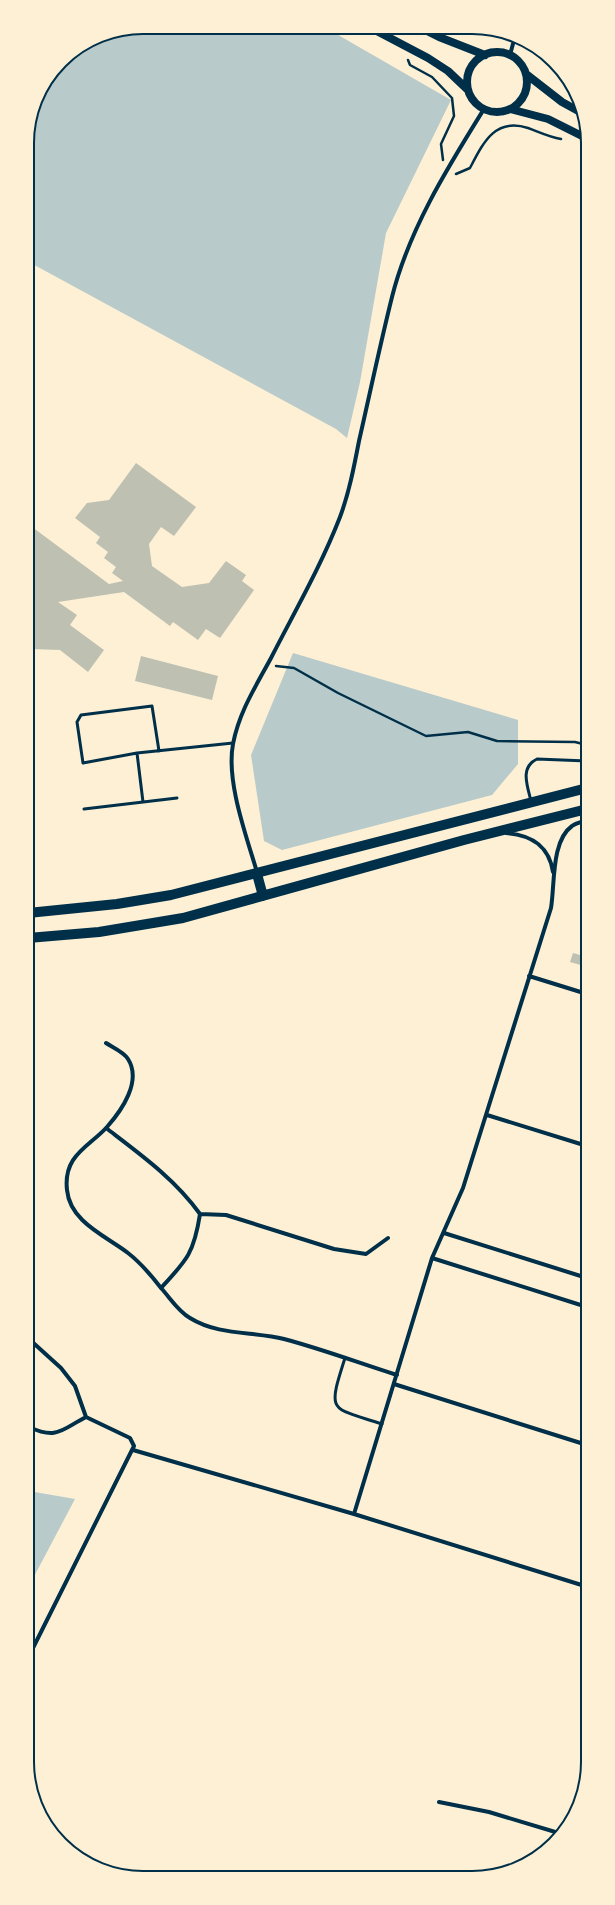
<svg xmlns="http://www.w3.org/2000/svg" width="615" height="1905" font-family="Barlow,sans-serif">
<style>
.green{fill:#b9caca}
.building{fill:#bec0b2}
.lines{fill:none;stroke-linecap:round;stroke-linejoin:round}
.path{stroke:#003049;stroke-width:2.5}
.service{stroke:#003049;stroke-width:3}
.minor{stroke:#003049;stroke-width:4}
.secondary{stroke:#003049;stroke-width:8}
.primary{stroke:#003049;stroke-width:10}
.rim{fill:none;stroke:#003049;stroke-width:2}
</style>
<rect width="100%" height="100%" fill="#fdf0d5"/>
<path class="green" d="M143 27 326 28 451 100 386 233 360 382 347 438 336 429 27 261V136L39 92 61 61 99 36Z
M293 653 518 720V764L492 795 282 850 264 841 251 755Z
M29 1491 75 1499 29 1586Z"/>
<path class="building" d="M136 463 196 507 174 536 161 527 149 544 152 566 182 587 209 583 226 561 246 575 242 581 254 590 220 638 206 629 198 640 173 622 170 626 124 592 58 602 77 615 70 625 104 650 88 672 60 650 31 649 28 647V608L30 605 28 603V524L109 584 123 581 112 573 116 567 104 558 108 552 96 543 100 537 75 518 87 503 109 500Z
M141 656 218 676 212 700 135 681Z
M573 953 587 957 584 966 570 962Z"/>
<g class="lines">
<path class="path" d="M455 31 468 29
M549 58 559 70
M408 60 410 65 432 77 452 98 454 116 441 144 443 160
M456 174 470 168C483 143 495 117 528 128 539 132 549 137 561 139
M276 666 294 668 338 693 426 736 468 732 497 741 575 742 587 745"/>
<path class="service" d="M159 751 152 706 81 715 77 722 83 763 137 753 233 743
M137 753 143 802
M531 801C527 785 520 767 537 759L587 761
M84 809 177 798
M345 1358C327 1414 330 1407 382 1424"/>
<path class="minor" d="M510 55 514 40
M506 833C532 835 549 846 553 872
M257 872C246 835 226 781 233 744 239 712 256 686 271 658 295 611 321 566 340 517 349 493 354 467 359 441 370 393 380 345 392 297 409 229 448 167 484 109
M529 976 587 994
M106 1043C112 1047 124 1052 128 1059 142 1081 122 1110 107 1127 89 1147 63 1155 67 1190 70 1222 106 1236 128 1253 141 1263 151 1275 161 1288 171 1299 178 1311 190 1318 219 1336 253 1331 284 1339 322 1349 359 1363 397 1375
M487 1115 587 1146
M106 1128C140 1154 175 1179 200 1214 194 1253 187 1260 161 1288
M200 1214 226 1215 334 1249 366 1254 388 1238
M444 1233 587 1278
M432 1258 587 1307
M29 1339 61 1368 75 1386 86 1417 130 1438 134 1446 29 1656
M394 1384 587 1445
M29 1427C57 1440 61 1430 86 1417
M133 1450 354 1514 588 1587
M354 1514 432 1258 463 1188 551 908C555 884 551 841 572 826 576 823 582 822 587 820
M439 1802 489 1812 562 1834"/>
<path class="secondary" d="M371 28 428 58 448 71 468 90
M423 29 439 37 485 55
M467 82a30 30 0 1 1 60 0a30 30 0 1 1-60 0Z
M526 74 562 102 582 113
M510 109 548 119 586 138"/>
<path class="primary" d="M257 874 263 896
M28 913 117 904 171 895 587 788
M28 938 99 932 183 918 464 840 587 809"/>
</g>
<path d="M0 0H615V1905H0ZM143 34H472A109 109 0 0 1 581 143V1762A109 109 0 0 1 472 1871H143A109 109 0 0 1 34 1762V143A109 109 0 0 1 143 34Z" fill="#fdf0d5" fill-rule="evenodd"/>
<path class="rim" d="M143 34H472A109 109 0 0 1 581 143V1762A109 109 0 0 1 472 1871H143A109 109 0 0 1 34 1762V143A109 109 0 0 1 143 34Z"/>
</svg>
